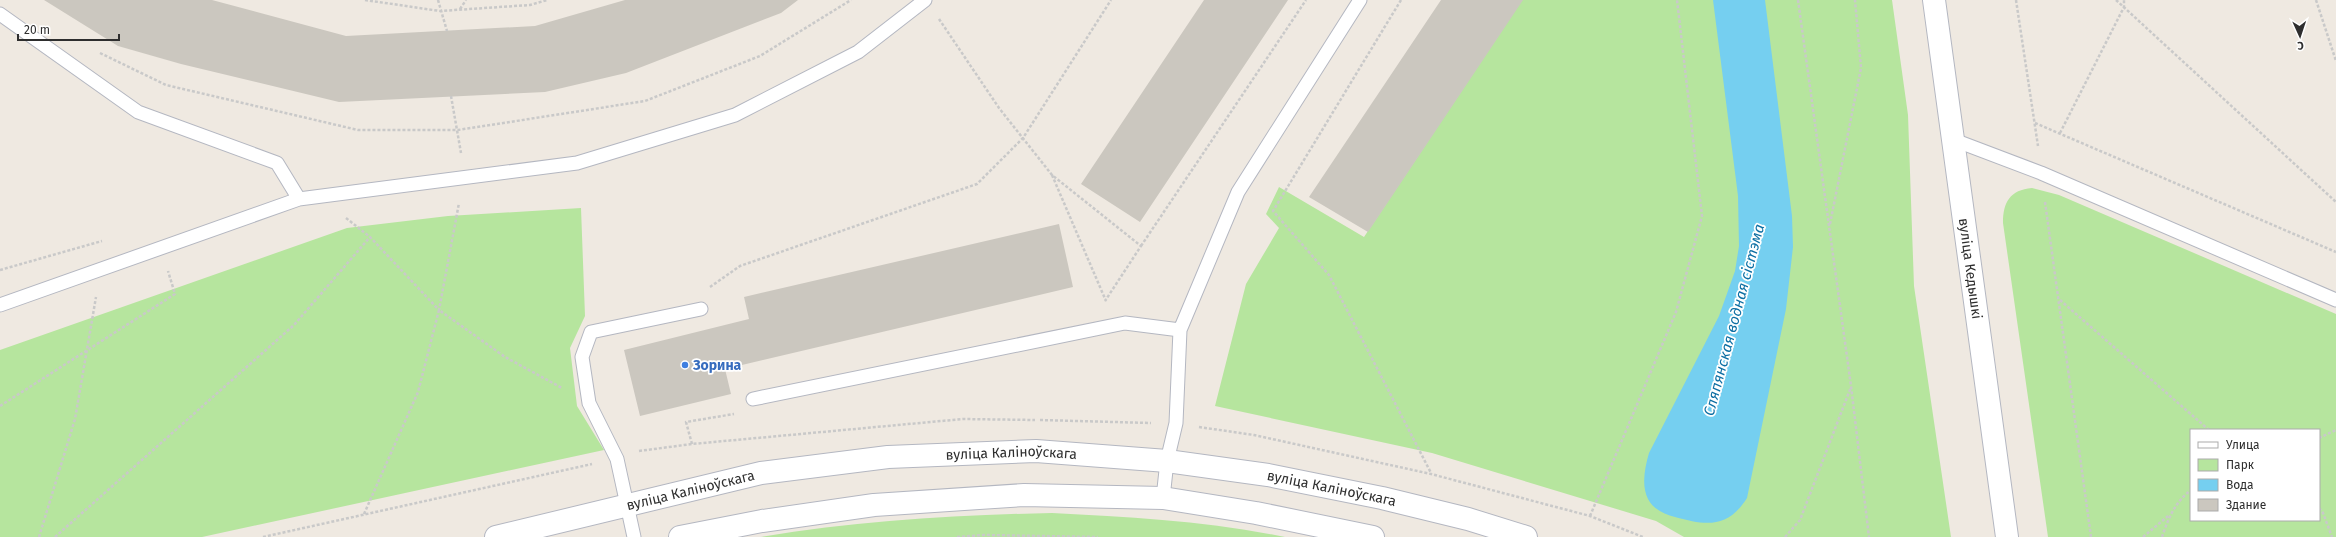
<svg xmlns="http://www.w3.org/2000/svg" width="2336" height="537" font-family="'Fira Sans',sans-serif">
<style>
.green{fill:#b6e59e;fill-rule:evenodd}
.water{fill:#75cff0}
.building{fill:#cbc7bf}
.lines{fill:none;stroke-linecap:round;stroke-linejoin:round}
.service-casing{stroke:#b4b7c1;stroke-width:15}
.tertiary-casing{stroke:#b4b7c1;stroke-width:24}
.secondary-casing{stroke:#b4b7c1;stroke-width:24}
.path{stroke:#c9c9c9;stroke-width:2.5;stroke-dasharray:3 2;stroke-linecap:butt}
.service{stroke:#fff;stroke-width:13}
.tertiary{stroke:#fff;stroke-width:22}
.secondary{stroke:#fff;stroke-width:22}
.shop-dot{fill:#3f7fe0;stroke:#fff;stroke-width:1.5}
.labels{text-anchor:middle;stroke-width:3.5;stroke-linejoin:round;paint-order:stroke}
.street-label{font-size:14px;fill:#2e2e2e;stroke:#fff}
.shop-label{font-size:14px;font-weight:bold;fill:#366cbe;stroke:#fff;text-anchor:start}
.water-label{font-size:15px;font-style:italic;fill:#0d6fa3;stroke:#fff}
</style>
<rect width="100%" height="100%" fill="#efe9e1"/>
<path class="green" d="M1522 0H1892L1908 115 1914 286 1951 537H1684L1656 521 1432 453 1215 406 1246 284 1279 228 1266 214 1279 187 1364 237Z
M2032 188 2059 195 2336 314V537H2048L2003 223C2003 202 2010 190 2032 188ZM2191 430H2319V520H2191Z
M581 208 585 316 570 348 577 406 604 450 202 537H0V350L347 228 448 216Z
M1052 513C1130 517 1208 521 1285 537H761C857 521 954 515 1052 513Z"/>
<path class="water" d="M1713 0H1765L1792 216 1793 247 1786 309 1747 498C1728 528 1707 526 1675 517 1664 514 1653 509 1648 499 1641 485 1645 467 1649 453L1719 316 1735 271 1739 246 1738 196Z"/>
<path class="building" d="M44 0H212L346 36 535 26 625 0H798L781 13 626 73 545 92 339 102 181 64 118 46Z
M1204 0H1288L1140 222 1081 184Z
M1441 0H1523L1368 232 1309 197Z
M1059 224 1073 287 725 369 731 394 640 416 624 350 749 319 744 297Z"/>
<g class="lines">
<defs>
<path id="service" d="M0 14 138 112 277 163 299 199 577 163 735 115 858 52 925 0
M1954 140 2041 173 2336 300
M0 305 299 199
M753 399 1125 323 1180 330
M1163 498 1167 461 1176 423 1180 330 1238 192 1360 0
M634 537 617 459 589 403 582 357 591 332 701 309"/>
<g id="tertiary">
<path id="s1" d="M1934 0 2007 537"/>
</g>
<g id="secondary">
<path id="s2" d="M496 537 761 473 888 457 1036 451 1167 461 1268 475 1382 498 1468 519 1526 537"/>
<path d="M680 537 762 521 874 505 1024 495 1163 498 1256 513 1373 537"/>
</g>
</defs>
<use href="#service" class="service-casing"/>
<use href="#tertiary" class="tertiary-casing"/>
<use href="#secondary" class="secondary-casing"/>
<path class="path" d="M365 0 440 11 530 5 547 0
M438 0 447 31
M1401 0 1273 211 1329 275 1431 473
M1798 0 1851 386 1869 537
M2016 0 2038 146
M2116 0 2336 202
M2316 0 2336 61
M460 9 466 0
M939 19 999 108 1052 175 1141 246 1105 301
M100 53 166 85 358 130H458L645 101 760 56 851 0
M451 96 461 153
M2035 123 2336 252
M2060 133 2124 7V0
M1052 175 1106 301
M2045 202 2091 537
M346 218 370 237 439 310 459 203
M1830 224 1861 68 1855 0
M1141 246 1306 0
M0 270 102 241
M710 287 740 266 977 184 1023 138 1111 0
M2060 300 2209 430
M0 406 175 294 168 271
M1040 420 1151 423
M1199 427 1254 435 1431 474 1590 516 1643 537
M2319 438 2336 430
M692 444 686 422 734 414
M639 451 692 444 963 419 1035 420
M2319 508 2323 513 2332 537
M364 514 418 392 439 310 505 357 562 388
M1590 516 1676 312 1702 216 1677 0
M39 537 75 419 96 297
M55 537 294 325 370 237
M263 537 592 464
M957 537 984 535 1098 537
M1785 537 1800 520 1851 387
M2143 537 2168 516
M2162 537C2168 519 2175 502 2191 490"/>
<use href="#service" class="service"/>
<use href="#tertiary" class="tertiary"/>
<use href="#secondary" class="secondary"/>
</g>
<circle class="shop-dot" cx="685" cy="365" r="4"/>
<g class="labels">
<g class="street-label">
<text dy="5" stroke="none"><textPath href="#s1" startOffset="271">вуліца Кедышкі</textPath></text>
<text dy="5" stroke="none"><textPath href="#s2" startOffset="524">вуліца Каліноўскага</textPath></text>
<text dy="5" stroke="none"><textPath href="#s2" startOffset="200">вуліца Каліноўскага</textPath></text>
<text dy="5" stroke="none"><textPath href="#s2" startOffset="847">вуліца Каліноўскага</textPath></text>
</g>
<g class="shop-label">
<text x="693" y="370">Зорина</text>
</g>
<g class="water-label">
<text transform="translate(1734 320) rotate(-75)" y="5">Сляпянская водная сістэма</text>
</g>
</g>
<rect x="2190" y="429" width="130" height="92" fill="#ffffff" stroke="#ababab"/>
<rect x="2198" y="442" width="20" height="6" fill="#ffffff" stroke="#ababab"/>
<text x="2226" y="449" font-size="12" fill="#2e2e2e">Улица</text>
<rect x="2198" y="459" width="20" height="12" fill="#b6e59e" stroke="#ababab"/>
<text x="2226" y="469" font-size="12" fill="#2e2e2e">Парк</text>
<rect x="2198" y="479" width="20" height="12" fill="#75cff0" stroke="#ababab"/>
<text x="2226" y="489" font-size="12" fill="#2e2e2e">Вода</text>
<rect x="2198" y="499" width="20" height="12" fill="#cbc7bf" stroke="#ababab"/>
<text x="2226" y="509" font-size="12" fill="#2e2e2e">Здание</text>
<g transform="translate(2300 36) rotate(177)" stroke="#ffffff" stroke-width="3" paint-order="stroke">
<path d="M0-3L7 15L0 10L-7 15Z" fill="#2e2e2e"/>
<text y="-6" font-size="11" font-weight="bold" text-anchor="middle" fill="#2e2e2e">С</text>
</g>
<path d="M18 34v6h101v-6" fill="none" stroke="#2e2e2e" stroke-width="2"/>
<text x="24" y="34" font-size="12" fill="#2e2e2e" stroke="#ffffff" stroke-width="3" paint-order="stroke">20 m</text>
</svg>
